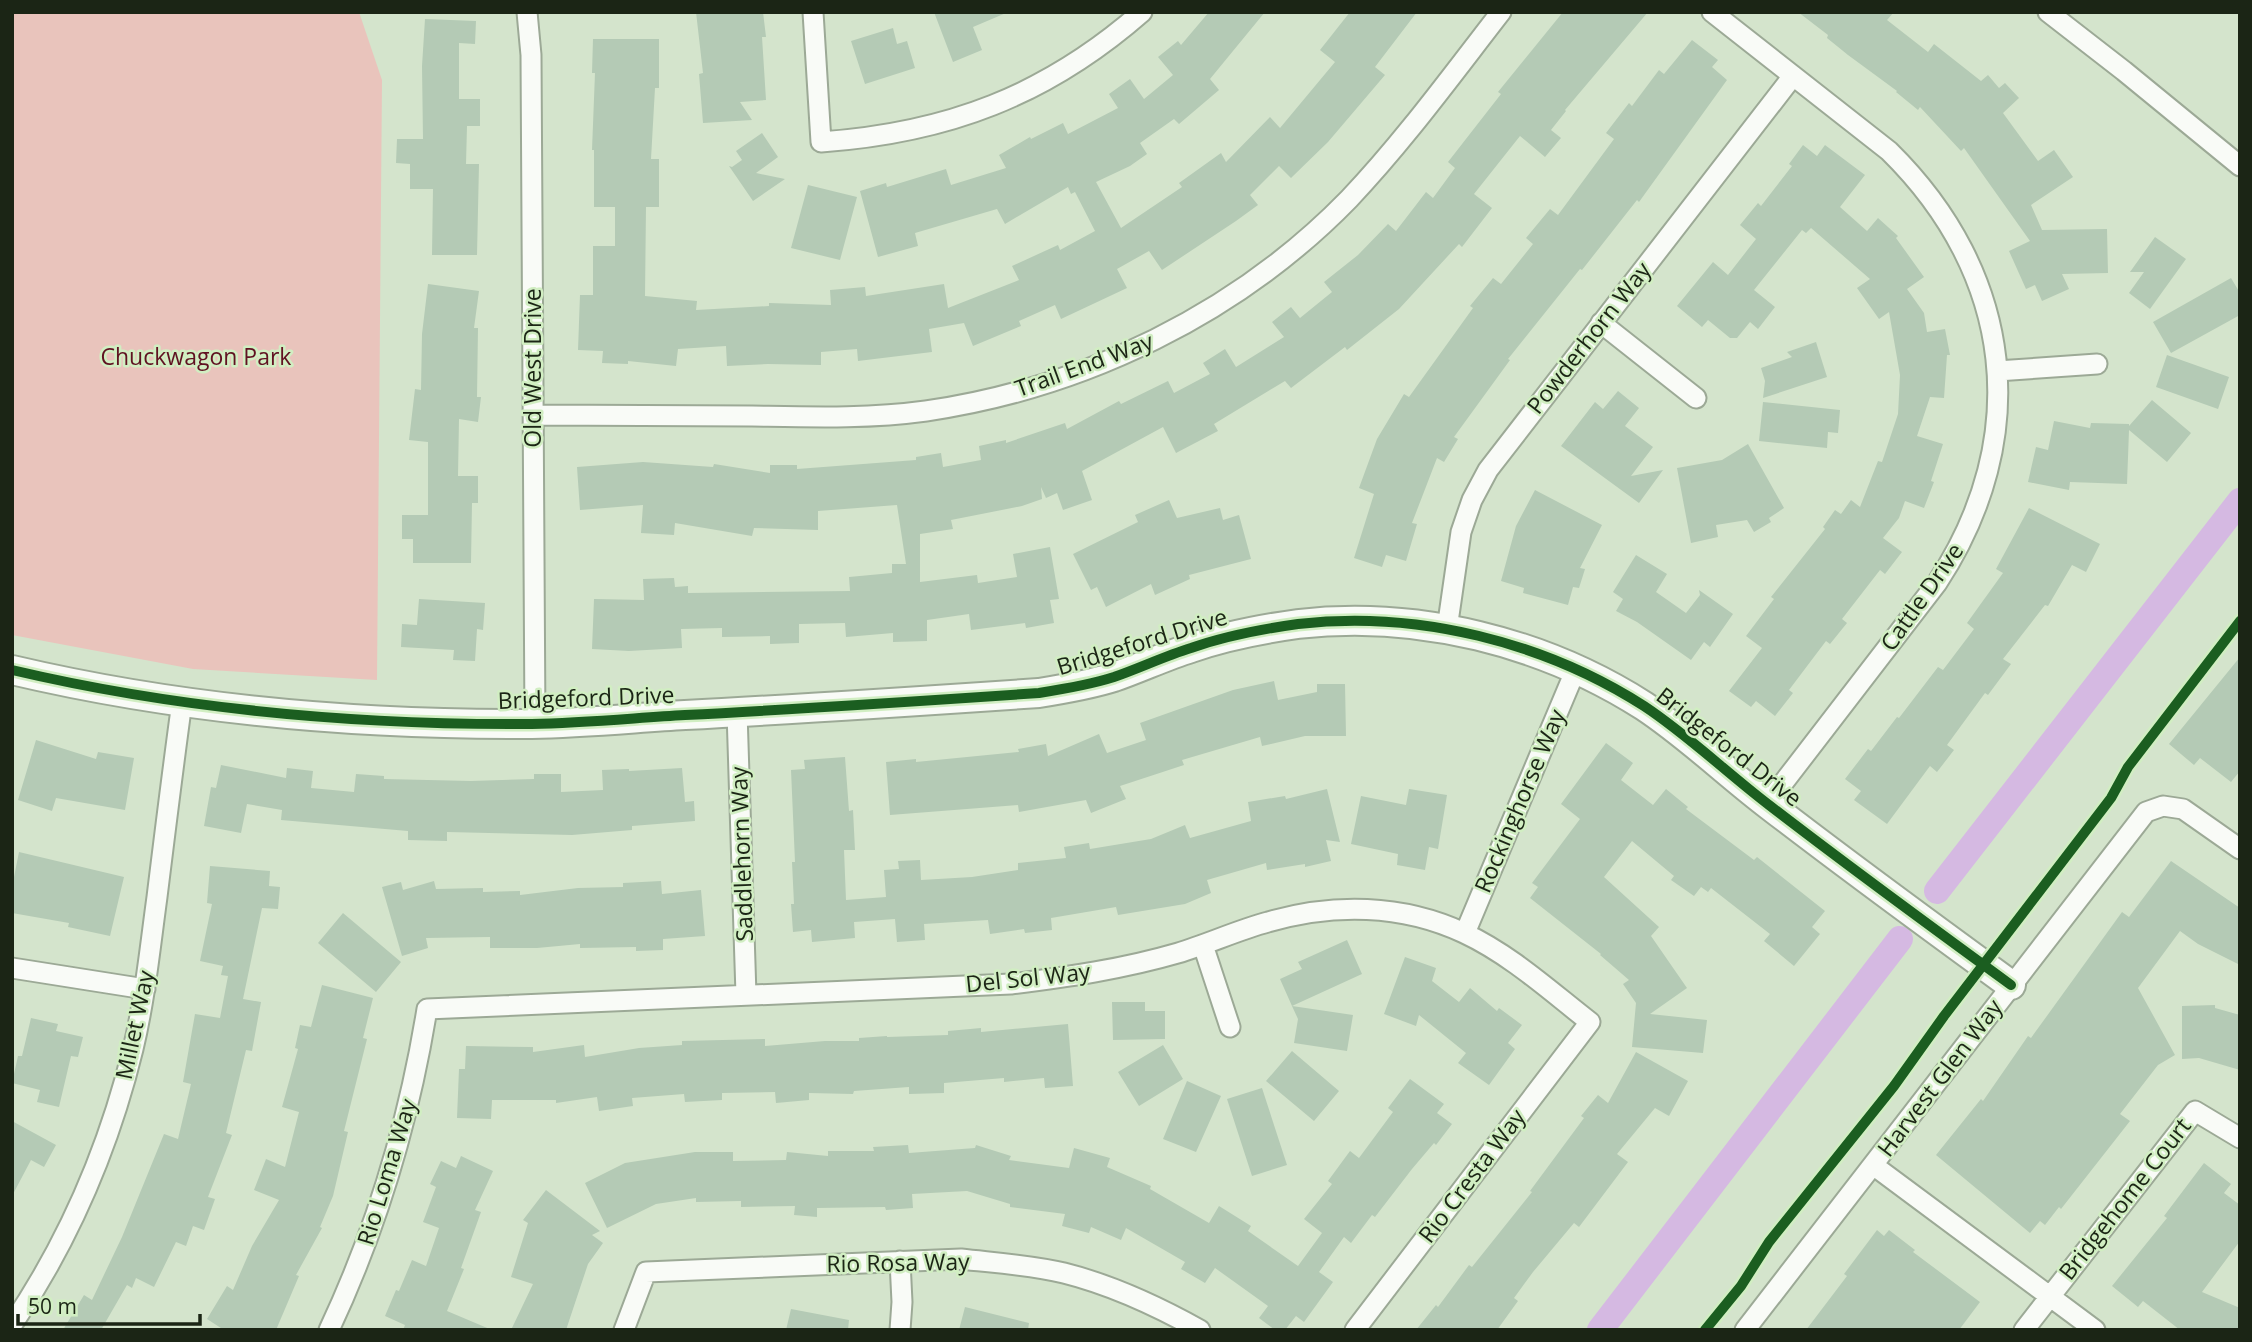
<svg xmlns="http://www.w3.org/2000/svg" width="2252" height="1342" font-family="'Open Sans',sans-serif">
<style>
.green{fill:#e9c4bc}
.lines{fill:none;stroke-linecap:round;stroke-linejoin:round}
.canal{stroke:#d5b9e2;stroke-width:26}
.building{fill:#b4cab5}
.street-casing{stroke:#9ca996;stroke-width:23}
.secondary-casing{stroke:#9ca996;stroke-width:32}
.street{stroke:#f9fbf7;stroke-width:19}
.secondary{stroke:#f9fbf7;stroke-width:28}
.cycleway-casing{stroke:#d1eec2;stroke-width:15}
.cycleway{stroke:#1b5e20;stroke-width:10}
.labels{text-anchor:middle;stroke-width:5;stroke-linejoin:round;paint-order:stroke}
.street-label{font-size:23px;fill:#1b2515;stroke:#d1eec2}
.park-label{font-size:23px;fill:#601222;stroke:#d1eec2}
</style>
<rect width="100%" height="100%" fill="#d4e4cc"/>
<path class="green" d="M12 12H359L382 80 377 680 193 669 12 635Z"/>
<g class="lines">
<path class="canal" d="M1937 891 2240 501
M1600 1330 1900 939"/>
</g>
<path class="building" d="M696 12H763L766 37H762L766 100 740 102 752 120 703 123 699 74 703 73Z
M934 12H1006V13L973 27 982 50 953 62Z
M1209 12H1265L1210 79 1219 90 1179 124 1174 119 1140 143 1147 154 1130 166 1096 182 1121 228 1182 187 1179 183 1221 153 1226 162 1270 117 1280 128 1335 62 1320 50 1350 12H1417L1375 67 1385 75 1328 142 1291 178 1279 166 1250 195 1258 205 1236 221 1162 270 1149 251 1117 269 1127 288 1061 319 1055 305 1019 321 1021 326 973 346 964 323 929 329 932 352 858 361 857 349 821 352V365L768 364 727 366 726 346 678 349 676 366 628 361V364L602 363 603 351 578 350 580 295H593V246H615V207H594V150H592L595 73H592L593 39H659V88H655L651 159H659V207H646L645 296 697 301 696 310 769 306V303L831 305 830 290 865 287 866 296 944 284 948 308 1019 280 1012 266 1058 245 1060 250 1095 231 1075 192 1071 194 1068 187 1005 224 997 209 915 233 918 246 878 257 860 191 886 183 887 187 946 169 951 185 1006 168 999 155 1030 137 1031 139 1063 123 1068 134 1118 108 1109 94 1130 79 1144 99 1173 75 1158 57 1178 41 1181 45Z
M1563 12H1648L1565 110 1566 111 1551 130 1561 138 1545 157 1520 136 1474 194 1492 208 1462 247 1459 244 1399 309 1347 350 1345 347 1291 388 1285 381 1214 424 1218 431 1176 453 1163 427 1082 471 1092 500 1063 510 1057 493 1046 498 1041 487 1042 499 1022 506 951 520 953 529 920 534V582L977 575 978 583 1017 577 1013 554 1050 547 1059 599 1050 600 1054 623 1026 628 1025 623 971 630 969 614 927 620V641L893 642V633L846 637 845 623 799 624V643L770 644V636L722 637V628L681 629 682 648 629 651 592 649 594 599 644 600 643 579 674 578 675 587 688 586V593L850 591 849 577 892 573V564H906L897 505 818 511V530L754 528 752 536 675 523 674 535 641 533 643 505 580 510 577 467 643 462 713 467 714 464 770 473V465H797V469L916 460V457L941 453 943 467 981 460 979 446 1006 440V443L1065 423 1067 429 1119 401 1121 404 1168 381 1174 393 1210 374 1203 363 1225 349 1236 367 1284 337 1272 322 1291 307 1300 318 1332 292 1324 282 1358 255 1388 224 1396 231 1426 192 1433 198 1455 168 1448 162 1501 94 1498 92Z
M1798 12H1894L1887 20 1928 52 1934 44 1981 81 1988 75 1999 88 2005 83 2019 98 2003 113 2038 161 2054 150 2073 177 2031 205 2042 230 2107 229 2108 273 2062 274 2069 289 2042 301 2035 285 2026 289 2009 251 2030 241 1964 148 1961 151 1920 107 1918 110 1896 92 1897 91 1848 55 1827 38 1828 35Z
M425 19 476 21 475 44 459 43V99H480V126H467L466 164H479L477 255H432L433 189H410V164L396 163 397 139H423L422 66Z
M893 28 897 44 907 41 915 68 865 84 851 41Z
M1692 40 1718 60 1712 67 1727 80 1639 202 1637 200 1582 270 1580 269 1508 359 1510 360 1454 437 1458 439 1444 462 1437 458 1412 523 1417 524 1406 561 1386 555 1382 567 1354 558 1374 494 1359 488 1377 439 1404 394 1409 397 1473 308 1470 306 1493 278 1501 284 1533 244 1526 238 1550 209 1558 215 1614 139 1606 133 1629 103 1632 106 1659 70 1664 74Z
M762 133 778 157 756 173 785 179 753 201 729 166 732 167 742 160 736 151Z
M1803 145 1817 156 1825 145 1865 175 1840 207 1867 231 1878 218 1898 236 1896 238 1924 277 1907 289 1924 313 1927 332 1945 329 1950 355H1947L1944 398 1930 397 1917 436 1943 444 1931 481 1934 482 1924 508 1905 501 1899 518 1883 538 1902 552 1885 574 1880 570 1842 619 1847 623 1830 644 1826 641 1789 690 1793 693 1775 716 1756 701 1751 707 1729 691 1762 648 1746 636 1774 599 1771 597 1825 529 1823 527 1835 510 1841 514 1851 500 1860 507 1878 461 1882 462 1898 414 1900 375 1889 312 1879 319 1857 288 1870 279 1811 228 1806 233 1802 230 1754 290 1775 307 1758 329 1750 322 1737 338H1730L1708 320 1702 327 1677 306 1713 262 1728 275 1756 239 1740 225 1758 203 1761 206 1792 166 1789 164Z
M808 185 857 197 840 260 791 248Z
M2155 237 2186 259 2150 309 2129 293 2144 272H2130Z
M2231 278 2240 293V315L2171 353 2153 322Z
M428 284 479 291 474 328H478L477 397H481L478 422 459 419 458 476H478V503H472L471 563H413V539H402V515H428V442L409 440 415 389 421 390 422 334Z
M1816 342 1827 377 1763 398 1765 381 1761 368 1792 357 1787 352Z
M2167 355 2229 377 2218 409 2156 387Z
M1618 391 1639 408 1625 426 1653 447 1631 476 1663 470 1639 503 1561 446 1595 402 1603 409Z
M2152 400 2191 433 2167 462 2129 430 2127 484 2070 482 2069 490 2028 482 2036 447 2048 450 2054 421 2090 428 2091 423 2129 424V426Z
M1763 402 1840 410 1838 433 1828 432 1827 448 1759 441Z
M1748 444 1784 508 1769 518 1771 522 1754 532 1747 520 1716 525 1718 537 1691 543 1677 468 1722 460Z
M1535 490 1602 525 1580 568 1585 569 1579 588 1573 587 1568 605 1523 593 1524 588 1501 581 1516 526Z
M1169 500 1177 518 1220 508 1223 520 1239 515 1251 559 1189 575 1190 579 1155 595 1151 584 1106 607 1097 587 1091 590 1073 554 1138 522 1135 515Z
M2029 508 2100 544 2086 572 2072 565 2048 606 2045 605 2003 659 2011 664 1988 695 1985 693 1947 745 1954 750 1937 772 1930 766 1887 824 1854 800 1861 791 1845 779 1868 749 1871 751 1897 717 1899 718 1938 667 1943 670 1974 629 1967 623 2003 573 1996 569Z
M1636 555 1667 574 1656 592 1686 613 1700 595 1699 590 1733 614 1710 647 1704 642 1691 660 1637 622 1616 611 1623 599 1613 592Z
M419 599 485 603 483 630 477 629 475 661 453 660 454 650 401 647 402 624 417 625Z
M2240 657V771L2231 782 2200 758 2194 765 2169 744Z
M1274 681 1278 700 1317 692V684H1345L1346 736H1305L1262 746 1260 737 1182 760 1184 765 1120 786 1126 799 1091 813 1086 800 1019 812 1018 805 890 815 886 762 916 759V762L1019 752 1018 749 1046 744 1048 756 1099 734 1107 753 1146 740 1140 723 1233 690Z
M36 740 96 759 98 752 134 758 125 810 56 798 52 811 18 800Z
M1606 743 1633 763 1621 780 1653 805 1666 789 1688 807 1686 809 1754 860 1757 857 1825 911 1812 927 1820 934 1794 966 1764 941 1770 934 1711 888 1708 892 1701 887 1694 896 1671 880 1674 876 1632 841 1604 877 1659 927 1651 936 1687 988 1650 1014 1707 1020 1703 1053 1632 1047 1636 1003 1623 984 1629 980 1600 955 1601 954 1530 898 1538 887 1532 883 1580 819 1561 804Z
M845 757 849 811 853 810 855 850H844L846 900 886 897 884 870 899 869 898 861 920 860 921 880 972 877 1018 870V863L1066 858 1064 847 1089 843 1090 849 1151 839 1185 825 1190 838 1251 821 1248 802 1285 796 1286 799 1327 789 1340 842 1326 840 1331 861 1305 867V864L1267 870 1266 863 1207 880 1211 893 1185 904 1118 915 1116 907 1051 918 1052 930 1025 933 1024 929 990 934 988 920 924 924 925 940 897 942 895 919 854 922 855 938 812 942 811 930 793 932 791 904H794L792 862H795L791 770 805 769 804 760Z
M221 765 286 778 287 768 313 771 311 788 354 792 356 774 384 776V779L471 781 534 779V774H561V792L603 790 602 770 629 769V771L682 768 685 802 694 801 695 821 632 826V830L572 835 447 832V841L408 840V831L281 820 282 810 247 804 241 833 204 826 211 787 216 788Z
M1409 789 1447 795 1438 849 1429 847 1425 870 1397 865 1398 854 1351 844 1361 796 1406 805Z
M19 852 124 877 110 936 68 927 69 923 12 913V887Z
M2171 861 2240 908V965L2198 944 2180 931 2138 988 2175 1055 2158 1065 2120 1114 2130 1121 2061 1209 2059 1207 2045 1225 2040 1221 2030 1233 1936 1155 1981 1099 1983 1101 2028 1036 2031 1038 2122 912 2129 917Z
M210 866 270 871 269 886 280 887 278 909 262 908 243 999 261 1002 252 1051 246 1050 226 1133 232 1135 208 1197 215 1199 204 1230 193 1226 186 1246 176 1242 154 1287 136 1278 132 1288 127 1285 101 1330H63L84 1295 92 1300 122 1237 164 1134 178 1139 191 1084 183 1082 195 1014 220 1018 228 976 221 975 223 966 200 961 212 904 207 903Z
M434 881 436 889 483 888V892L520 891V895L578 888 623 887V883L661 881 662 894 701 890 705 936 663 939V950L636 951V947L580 948V944L537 948H490V937L426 938 428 948 402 956 382 887 401 882 403 890Z
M343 913 401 962 376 992 318 943Z
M1347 940 1362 974 1292 1006 1280 979 1302 969 1298 962Z
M1405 957 1436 968 1432 981 1459 1002 1470 988 1497 1011 1499 1008 1522 1025 1508 1043 1515 1049 1489 1085 1458 1063 1466 1053 1419 1015 1416 1026 1384 1014Z
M322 985 373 998 363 1038 367 1039 344 1131 348 1132 333 1196 320 1227 322 1228 296 1275 299 1276 276 1330H224L207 1319 227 1286 233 1290 252 1246 279 1200 254 1190 266 1159 285 1167 299 1112 282 1107 298 1049 295 1048 300 1025 311 1027Z
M1112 1002H1145V1011H1165V1039L1113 1040Z
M2215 1005V1008L2240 1015V1070L2199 1058 2182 1059V1006Z
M1292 1006 1353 1015 1347 1051 1294 1043 1298 1019Z
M31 1018 58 1024 56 1031 83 1037 78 1057 71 1056 59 1107 37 1102 40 1090 12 1083 18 1056H22Z
M1068 1024 1073 1086 1045 1088 1044 1078 1004 1082V1078L944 1083V1093L909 1094V1087L854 1091 853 1094 809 1093V1100L776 1103 775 1092 722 1093V1100L685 1102 684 1094 632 1098 633 1106 599 1111 597 1097 556 1103V1100H492L491 1119 457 1118 459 1069H465L466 1046 533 1047V1052L584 1045 585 1057 639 1048 682 1045V1041L765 1039V1046L825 1041H859V1038L887 1036V1037L948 1035V1031L981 1028V1032Z
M1163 1045 1183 1079 1139 1106 1118 1072Z
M1292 1051 1339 1091 1314 1121 1266 1081Z
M1636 1052 1688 1081 1669 1116 1655 1108 1617 1154 1628 1162 1579 1227 1574 1223 1533 1272 1514 1298 1518 1301 1497 1330H1416L1436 1305 1438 1307 1469 1265 1472 1267 1532 1192 1530 1191 1584 1118 1581 1116 1598 1095 1608 1103Z
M1410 1079 1444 1104 1437 1113 1452 1124 1436 1145 1434 1143 1412 1169 1375 1217 1372 1215 1351 1243 1344 1237 1319 1272 1333 1282 1304 1322 1296 1316 1285 1330H1275L1259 1318 1268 1306 1215 1268 1205 1283 1181 1269 1185 1262 1126 1228 1121 1240 1091 1227 1089 1233 1062 1226 1065 1214 1010 1207V1204L967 1191 912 1194 913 1208 886 1210 885 1207 817 1208V1217L794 1215 795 1206 741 1207V1201L696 1202V1198L656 1204 607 1228 585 1183 625 1163 695 1152H733V1161L786 1160 787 1152 828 1156V1151H874L873 1147 908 1145 909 1153 975 1148 976 1145 1011 1156 1009 1160 1069 1168 1074 1148 1110 1158 1107 1167 1151 1186 1150 1189 1209 1223 1219 1206 1251 1226 1248 1231 1298 1266 1322 1233 1304 1219 1332 1184 1328 1181 1350 1151 1359 1158 1393 1112 1388 1108Z
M1187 1081 1221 1096 1196 1152 1163 1139Z
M1262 1088 1287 1165 1252 1176 1227 1099Z
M12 1121 56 1145 44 1167 31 1160 12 1196Z
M461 1156 493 1171 475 1210 481 1212 461 1268 464 1269 447 1311 492 1330H403L405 1325 385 1316 396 1290 399 1291 412 1260 426 1266 439 1228 423 1222 436 1187 430 1184 441 1161 456 1168Z
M2204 1163 2231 1184 2224 1193 2240 1205V1241L2202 1292 2240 1308V1330H2180L2143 1301 2138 1307 2112 1286 2167 1218 2164 1216Z
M546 1190 600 1231 592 1235 603 1243 588 1264 566 1330H511L533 1284 511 1277 528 1223 523 1220Z
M1877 1230 1884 1236 1889 1230 1915 1250 1913 1252 1980 1302 1959 1330H1806L1847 1276 1844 1274Z
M965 1307 1029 1323 1028 1330H959Z
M791 1309 849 1320 848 1330H786Z"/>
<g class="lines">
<defs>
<path id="street" d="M527 12 531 55 535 724
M813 12 821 142C947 133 1046 96 1142 12
M1712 12 1889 151C2014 274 2033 437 1937 583L1767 804
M2048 12 2124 71 2240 166
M1601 323 1696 398
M1997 371 2097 364
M533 415C606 415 679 416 752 416 810 417 868 419 926 411 1084 388 1237 314 1349 199 1404 141 1452 75 1501 12
M1447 629 1461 532 1472 500 1488 470 1793 76
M737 712 746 995
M1465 933 1576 669
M1203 945 1230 1027
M12 968 145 989
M1873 1165 2095 1330
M900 1261 902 1302 900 1330
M12 1325C68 1242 109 1147 133 1049 145 999 150 948 157 897 165 832 173 767 182 702
M329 1330C377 1228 409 1120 427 1009L1011 984C1068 977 1123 969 1178 953 1208 944 1238 930 1268 922 1333 903 1402 904 1464 933 1511 955 1550 991 1590 1022L1355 1330
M624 1330 646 1272 961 1259C996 1263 1030 1265 1064 1273 1112 1285 1157 1306 1200 1330
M1745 1330 2146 812 2163 806 2183 809 2240 849
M2024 1330 2195 1111 2240 1138"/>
<path id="secondary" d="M12 670C182 710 357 725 532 724 583 723 634 718 685 715 803 709 921 701 1039 693 1064 689 1089 685 1114 677 1140 668 1165 656 1191 648 1225 636 1262 629 1298 624 1417 610 1544 642 1644 706 1688 735 1727 773 1769 805 1848 866 1930 926 2011 985"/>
</defs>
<use href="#street" class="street-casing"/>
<use href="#secondary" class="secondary-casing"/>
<use href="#street" class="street"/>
<use href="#secondary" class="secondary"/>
<defs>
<path id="cycleway" d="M12 670C182 710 357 725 532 724 583 723 634 718 685 715 803 709 921 701 1039 693 1064 689 1089 685 1114 677 1140 668 1165 656 1191 648 1225 636 1262 629 1298 624 1417 610 1544 642 1644 706 1688 735 1727 773 1769 805 1848 866 1930 926 2011 985
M1705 1330 1741 1286 1769 1242 1894 1086 1944 1016 2111 798 2128 767 2240 621"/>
</defs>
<use href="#cycleway" class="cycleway-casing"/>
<use href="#cycleway" class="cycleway"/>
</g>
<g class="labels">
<g class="street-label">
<text transform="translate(1589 338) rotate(-52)" y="8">Powderhorn Way</text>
<text transform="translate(1084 365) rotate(-20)" y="8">Trail End Way</text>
<text transform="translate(533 368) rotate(-90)" y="8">Old West Drive</text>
<text transform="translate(1922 597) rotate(-55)" y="8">Cattle Drive</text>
<text transform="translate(1142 642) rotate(-17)" y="8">Bridgeford Drive</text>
<text transform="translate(586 698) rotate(-2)" y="8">Bridgeford Drive</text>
<text transform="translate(1729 747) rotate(38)" y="8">Bridgeford Drive</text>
<text transform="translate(1520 801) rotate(-67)" y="8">Rockinghorse Way</text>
<text transform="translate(742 854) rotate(-92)" y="8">Saddlehorn Way</text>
<text transform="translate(1028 978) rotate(-6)" y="8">Del Sol Way</text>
<text transform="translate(135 1025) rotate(-78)" y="8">Millet Way</text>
<text transform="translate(1940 1078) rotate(-53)" y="8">Harvest Glen Way</text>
<text transform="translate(387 1172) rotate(-73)" y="8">Rio Loma Way</text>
<text transform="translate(1472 1176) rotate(-53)" y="8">Rio Cresta Way</text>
<text transform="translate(2125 1199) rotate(-52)" y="8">Bridgehome Court</text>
<text transform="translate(898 1263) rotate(-1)" y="8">Rio Rosa Way</text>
</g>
<g class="park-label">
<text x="196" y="365">Chuckwagon Park</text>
</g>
</g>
<rect width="2252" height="1342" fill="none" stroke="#1b2515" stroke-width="28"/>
<path d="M18 1314v10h182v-10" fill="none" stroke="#1b2515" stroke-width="3.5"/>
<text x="28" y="1314" font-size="21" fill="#1b2515" stroke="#d1eec2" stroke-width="5" paint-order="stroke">50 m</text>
</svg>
